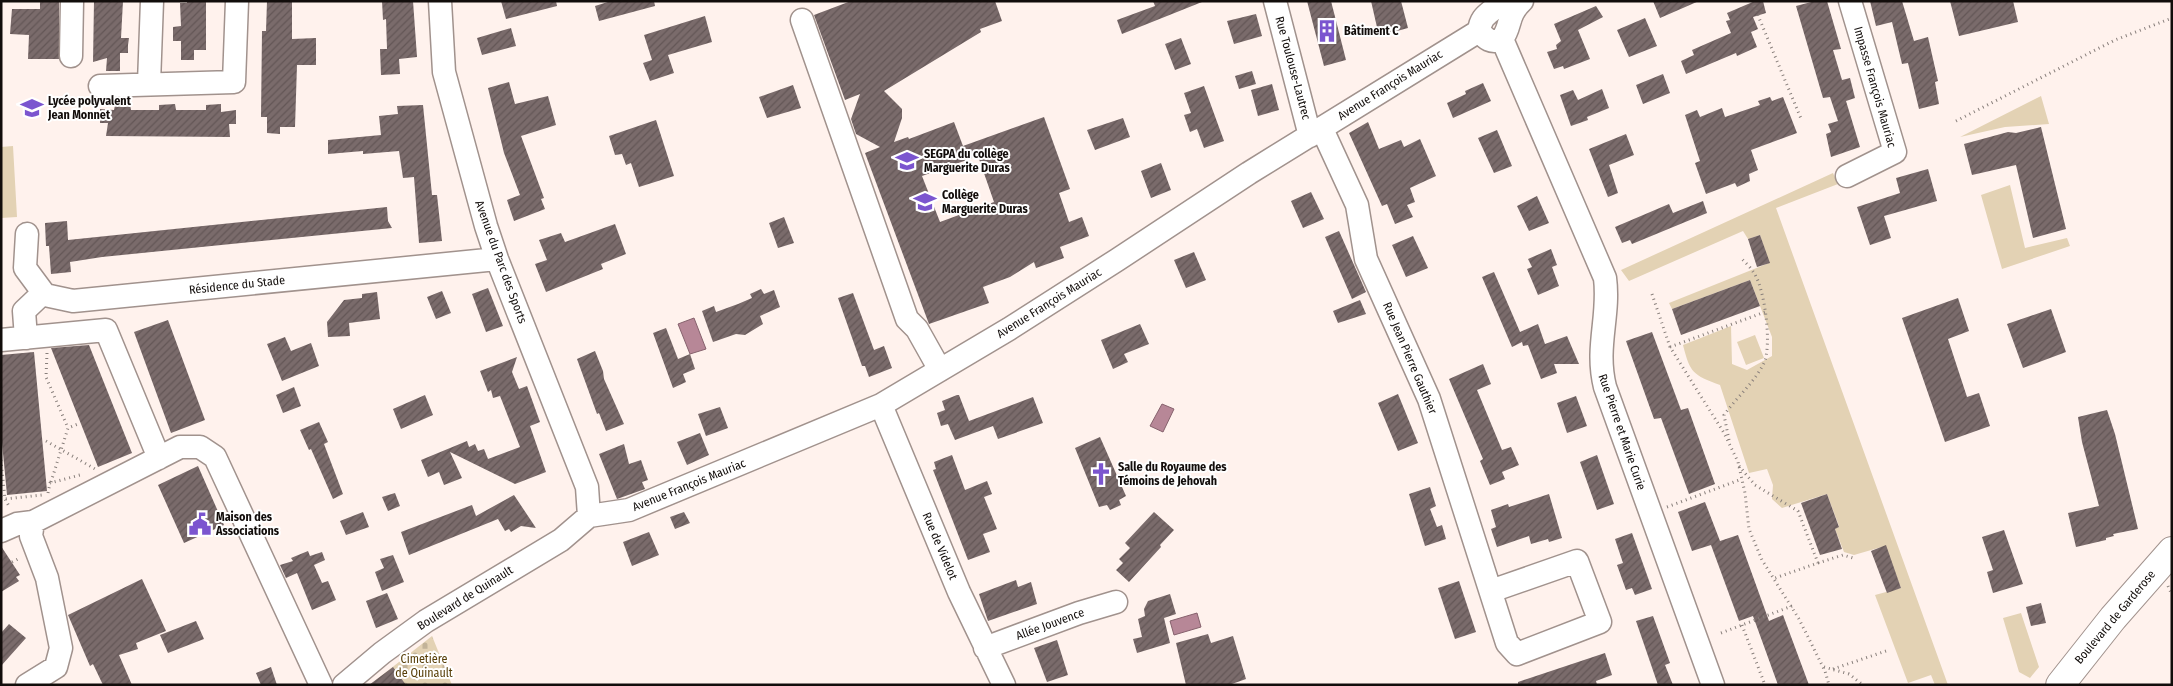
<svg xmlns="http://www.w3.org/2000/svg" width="2173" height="686" font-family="'Fira Sans Condensed',sans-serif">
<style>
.green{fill:#e3d2b4}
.cemetery{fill:url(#cemetery-stones)}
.water{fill:#b78797;stroke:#86626d}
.building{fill:url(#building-hatch);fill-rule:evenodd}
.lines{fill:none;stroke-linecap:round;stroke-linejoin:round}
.minor-casing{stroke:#a1928d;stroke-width:25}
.major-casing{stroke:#a1928d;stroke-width:30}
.path{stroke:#887f7b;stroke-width:3;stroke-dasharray:1 4;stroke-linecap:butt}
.minor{stroke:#fff;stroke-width:22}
.major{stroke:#fff;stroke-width:28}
.labels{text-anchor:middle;stroke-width:4;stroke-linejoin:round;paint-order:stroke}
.poi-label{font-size:12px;font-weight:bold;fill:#120d0b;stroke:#fff;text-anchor:start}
.street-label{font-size:12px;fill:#120d0b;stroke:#fff}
.park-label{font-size:12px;fill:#583f09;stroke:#fff}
</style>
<defs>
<pattern id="cemetery-stones" width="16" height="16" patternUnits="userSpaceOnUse" patternTransform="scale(1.25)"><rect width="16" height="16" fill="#e3d2b4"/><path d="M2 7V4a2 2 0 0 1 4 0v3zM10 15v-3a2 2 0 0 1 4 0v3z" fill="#c2b399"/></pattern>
<pattern id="building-hatch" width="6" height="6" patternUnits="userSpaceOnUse" patternTransform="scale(1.25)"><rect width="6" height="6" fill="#7a6b6b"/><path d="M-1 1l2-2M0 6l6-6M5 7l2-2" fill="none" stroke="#635656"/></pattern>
</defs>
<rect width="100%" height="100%" fill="#fff2ed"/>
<path class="green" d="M2041 96 2049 124 2005 127 1960 137Z
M13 146 17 217 1 218V147Z
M1833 173 1838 184 1776 208 1948 685H1935L1931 675 1908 683 1875 595 1901 588 1885 546 1854 555 1844 552 1835 529 1839 526 1827 494 1782 508 1772 499 1773 485 1767 469 1749 473 1720 385C1693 375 1690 373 1683 345L1731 326 1732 364 1747 370 1772 356V337L1750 280 1672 309 1669 303 1769 263 1760 235 1748 239 1743 231 1629 281 1621 270Z
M2010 185 2025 248 2067 238 2070 246 2002 269 1981 195Z
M1755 335 1764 358 1746 365 1737 342Z
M2021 613 2039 667 2030 678 2019 672 2003 618Z"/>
<path class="cemetery" d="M432 636 452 685 371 684Z"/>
<path class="water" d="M694 318 706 349 690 354 678 324Z
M1162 404 1174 409 1163 432 1150 426Z
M1197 613 1201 627 1174 635 1170 621Z"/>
<path class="building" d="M40 1H59V59H28L29 35 10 34 12 9H40Z
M94 1H123L121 38H129L128 45V53H120V71H106L107 58 93 62Z
M187 1H206V50H194V60H181V41H173V27L181 26 180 3H187Z
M267 1H292V39L316 38V65H297L295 127H280V134L267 133V117H261L262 31H266Z
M382 1H413L417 57 399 59 400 74 381 75 380 49H387L386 19 383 20Z
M501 1H556L557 6 506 19Z
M611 1H654L655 6 599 21 595 6Z
M851 1H995L1002 21 980 29 981 32 884 91 902 109V118L894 142 908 137 909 139 954 122 963 146 1044 117 1070 189 1059 193 1069 222 1082 217 1089 236 1060 247 1064 258 1036 268 1034 262 1010 277 983 287 989 303 929 324 865 153 880 147 856 134 851 119 860 94 845 100 814 15ZM978 156 994 202 940 222 922 176Z
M1153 1H1202V2L1122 34 1117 20 1155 6Z
M1307 1H1331L1346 60 1324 66Z
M1371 1H1401L1408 28 1379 36Z
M1653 1H1699L1660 18Z
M1755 1H1763L1766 13 1753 17 1758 29 1751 32 1757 47 1737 56 1736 53 1686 74 1681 61 1694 55 1692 50 1731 33 1726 21 1730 20 1727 13Z
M1815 1H1827L1841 49 1833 50 1842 80 1850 78 1855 98 1846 101 1860 147 1831 157 1826 134 1831 132 1828 124 1838 121 1830 97 1823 98 1796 6Z
M1870 1H1902L1914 41 1928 37 1938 81 1935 82 1939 104 1919 109 1908 63 1902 64 1892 22 1876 26Z
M1950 1H2013L2018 22 1959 36Z
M1596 6 1603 17 1578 30 1590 59 1564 69 1563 66 1554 69 1547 52 1557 49 1556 45 1561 41 1554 24Z
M1256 14 1262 36 1234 44 1227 21Z
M705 16 712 42 668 55 674 73 650 81 643 63 652 60 644 35Z
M1645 18 1657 46 1629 57 1617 30Z
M511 28 516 46 482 55 477 38Z
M1181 38 1191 64 1175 70 1165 44Z
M1252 71 1256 84 1239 89 1235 76Z
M1663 74 1670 93 1643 104 1636 85Z
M509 82 515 104 548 96 556 125 521 136 544 198 541 199 545 209 514 221 507 200 520 195 504 153 488 88Z
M1483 83 1491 101 1453 118 1447 103 1466 94 1465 91Z
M1272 84 1279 110 1258 116 1251 90Z
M793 85 801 108 767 118 759 97Z
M1204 86 1224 141 1204 148 1197 129 1190 132 1184 115 1191 113 1184 93Z
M1602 89 1609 108 1587 117 1588 120 1571 126 1560 95 1573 90 1578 100Z
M1770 97 1772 101 1783 97 1797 133 1751 150 1758 170 1749 174 1750 181 1737 187 1735 183 1706 194 1695 163 1700 161 1685 115 1697 110 1700 117 1722 108 1725 117 1760 105 1758 101Z
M130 104 131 110H159V105L175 104 176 110H206V105L221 104V112L236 110V124H229L230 137 106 136 108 123H100V109L114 110 115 105Z
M423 105 432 195H437L442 241 419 243 414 177 403 178 399 151 363 154V151L328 154V140L381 135 379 116 398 114 397 106Z
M1123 118 1130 137 1095 150 1087 130Z
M656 120 674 176 639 187 631 163 626 165 622 154 615 155 609 136Z
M1368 122 1379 149 1401 140 1404 147 1420 139 1436 176 1410 188 1415 202 1407 205 1413 217 1395 224 1387 204 1382 206 1349 133Z
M2041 127 2066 229 2033 238 2016 165 1972 175 1964 144 2008 132 2016 133Z
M1497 130 1512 166 1494 173 1478 138Z
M1626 134 1634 155 1609 165 1618 193 1608 197 1589 149Z
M1161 163 1171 190 1151 198 1141 171Z
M1928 169 1937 201 1884 216 1891 238 1870 245 1857 207 1900 193 1896 178Z
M1311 192 1324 219 1303 228 1291 201Z
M1537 196 1549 223 1529 231 1517 206Z
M1703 201 1707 213 1632 244 1630 240 1622 243 1615 227 1669 204 1673 213Z
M387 207 388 221 392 228 102 257 70 262 71 272 51 274 49 246H46L45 223 67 221 68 240Z
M784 217 794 243 778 248 769 223Z
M615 224 626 254 601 264 603 269 546 292 535 264 547 260 539 240 561 233 565 242Z
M1339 231 1366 292 1352 299 1325 237Z
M1760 235 1770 263 1757 267 1748 239Z
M1413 236 1428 268 1406 277 1392 245Z
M1551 249 1557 265 1552 267 1559 286 1538 295 1527 269 1532 267 1528 259Z
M1194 252 1206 280 1186 288 1174 260Z
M1494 272 1520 332 1538 324 1545 344 1567 336 1579 364H1554L1557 373 1541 379 1528 345 1523 346 1522 342 1512 347 1482 277Z
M1750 280 1760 306 1681 335 1672 309Z
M488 288 503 326 486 332 472 294Z
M761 289 764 294 774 290 780 307 760 316 763 324 745 335 736 334 713 342 702 311 714 306 716 312 738 304 752 298 750 294Z
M442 291 451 313 436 319 427 297Z
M377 292 380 319 349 323 350 336 328 337 327 322 344 300 362 298V294Z
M853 293 874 350 884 346 892 368 869 377 865 366H862L838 298Z
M1958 298 1969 331 1948 339 1967 397 1979 393 1990 426 1945 442 1902 318Z
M1360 300 1366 314 1338 323 1333 311Z
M2051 309 2066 352 2023 368 2007 324Z
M168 320 205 420 171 433 134 332Z
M1140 324 1149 344 1124 354 1128 362 1113 369 1101 340Z
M666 328 678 359 690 354 695 369 683 374 686 382 673 388 653 333Z
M1652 332 1681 410 1688 408 1715 484 1689 494 1661 418 1654 419 1626 341Z
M285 337 291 351 311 343 319 366 282 381 267 344Z
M89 345 132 453 98 467 51 348Z
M595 351 603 371 604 379 624 424 606 431 599 413 597 414 577 359Z
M34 352 47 491 7 495 1 432V355Z
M517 357 512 372 519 389 527 386 540 422 530 426 546 472 515 484 450 452 462 478 444 485 439 472 428 477 421 460 467 441 469 447 475 444 478 451 484 449 488 459 520 447 502 401 500 396 493 398 491 390 488 392 480 371Z
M1483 364 1491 384 1477 390 1502 450 1511 447 1519 465 1502 472 1505 479 1490 485 1480 461 1483 459 1449 379Z
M294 387 301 406 283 413 276 395Z
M1398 394 1418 443 1398 451 1378 403Z
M425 395 433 415 401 429 393 409Z
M957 395H959L969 421 1033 397 1043 423 998 439 993 426 955 440 948 424 941 426 937 413 945 410 942 401Z
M1576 396 1587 426 1567 433 1557 403Z
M720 407 728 428 706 436 698 414Z
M2107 410 2115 434 2138 529 2113 534 2114 536 2106 538V540L2076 547 2068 513 2099 506 2082 442 2078 417Z
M319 422 328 442 324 444 343 494 333 499 311 449 309 450 300 430Z
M700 433 709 455 687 465 677 442Z
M1100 437 1126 496 1119 500 1121 505 1110 510 1107 505 1099 507 1075 448Z
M624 444 629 464 641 460 648 480 642 482 645 489 617 499 599 454Z
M952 455 965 490 987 481 992 494 984 497 997 529 983 534 990 552 968 560 933 470 936 469 934 462Z
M1597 455 1614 504 1597 510 1580 462Z
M198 466 224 525 184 543 158 485Z
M1430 487 1436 506 1430 509 1437 527 1442 525 1446 539 1425 546 1409 494Z
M395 493 400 506 388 511 382 497Z
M1549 494 1562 538 1549 542 1548 539 1531 544 1529 536 1497 547 1491 529 1496 527 1491 510 1508 504 1509 507Z
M1827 494 1839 527 1835 529 1842 549 1820 555 1801 503Z
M514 495 536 528 521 526 511 532 509 529 505 531 498 519 409 555 401 532 472 505 476 516Z
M1705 502 1720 541 1738 535 1769 621 1783 615 1809 685H1778L1753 616 1739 621 1711 545 1692 551 1678 512Z
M363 512 369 527 346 535 340 521Z
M684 512 690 523 675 529 670 517Z
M1154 512 1174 530 1160 545 1161 547 1129 582 1116 570 1123 563 1119 559 1130 548 1125 543Z
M2004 530 2023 584 1993 593 1987 572 1993 570 1982 537Z
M649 532 659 555 632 566 623 542Z
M1632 533 1652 589 1635 595 1632 588 1626 590 1617 565 1623 563 1615 539Z
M1886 545 1901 588 1887 593 1871 551Z
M1 546 20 575 16 577 19 581 1 592Z
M308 551 310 556 322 552 325 560 314 565 322 583 328 581 336 600 312 610 297 573 286 578 280 565 293 561 291 558Z
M393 555 404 582 382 591 375 572 384 568 380 559Z
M142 579 166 631 136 643 138 649 119 655 132 685H103L93 664 90 666 68 615Z
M1016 580 1018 587 1031 582 1037 604 988 621 979 594Z
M1459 581 1476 632 1455 639 1438 588Z
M387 593 398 619 376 628 366 601Z
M1170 594 1176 614 1164 618 1170 643 1137 653 1133 639 1142 637 1138 619 1145 616 1144 609 1148 601Z
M2041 603 2046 623 2031 626 2026 607Z
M1653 616 1670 663 1665 665 1673 685H1658L1636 621Z
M196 621 204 639 168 653 160 635Z
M9 624 26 638 1 666V633Z
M1208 634 1211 643 1233 636 1246 679 1229 685H1186L1176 643Z
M1057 640 1068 675 1047 682 1034 648Z
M1605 653 1612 675 1596 681 1597 685H1518V682Z
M271 667 277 685H261L256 673Z
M393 667 406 685H369Z"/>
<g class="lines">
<defs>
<path id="minor" d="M440 1 444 72 486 226 497 259 587 487 589 516
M1275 1 1310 136
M1501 1C1492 14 1481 13 1479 31 1486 39 1491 44 1502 39 1512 26 1506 16 1522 1
M802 20 907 319 917 329 940 370
M1502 39 1605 278C1610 316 1595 347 1605 387L1713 685
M71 56 72 1
M149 83 152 1
M100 86 234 82 237 1
M1322 129 1357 205 1366 259 1429 399 1507 643 1517 654 1600 622 1577 561 1491 591
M1847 176 1895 152 1850 1
M27 234 25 268 45 295 73 301 497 259
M26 338 24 311 43 293
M1 340 106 330 159 458
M881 405 959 592 1004 685
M589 516 629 510 881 405 1009 329 1117 260 1249 173 1479 31
M1 531 17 524 33 522
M985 648 1079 613 1116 602
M27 685 56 667 61 648 47 578 31 536 33 522 180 447H200L215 457 321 685
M344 685 382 653 426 621 561 540 589 516"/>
<path id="major" d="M2060 685 2113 618 2172 551"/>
</defs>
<use href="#minor" class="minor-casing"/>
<use href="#major" class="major-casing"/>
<path class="path" d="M1752 1 1802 121
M1956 121 2115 40 2172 18
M1652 294 1670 347 1724 433 1738 462 1745 493 1749 529 1762 560 1799 619 1825 671 1829 685
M1670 347 1765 312
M47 353 46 377 68 428
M1729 440 1724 415C1737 397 1754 383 1764 363 1772 346 1765 289 1754 273 1751 268 1746 263 1742 259
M46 441 97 470
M1 460 5 499 42 495
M1739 466 1755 485 1798 511 1818 563 1775 578
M51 482 68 428 78 424
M48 493 50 483 80 475
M1 497 5 499 10 508
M1667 507 1742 479
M12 562 20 558
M1818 563 1843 555 1853 558
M2168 586 2172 595
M1742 625 1765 685
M1721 633 1792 606
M1824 667 1849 674 1863 685
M1833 669 1886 651"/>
<use href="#minor" class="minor"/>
<use href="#major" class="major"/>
</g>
<defs>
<symbol id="building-bare" viewBox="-9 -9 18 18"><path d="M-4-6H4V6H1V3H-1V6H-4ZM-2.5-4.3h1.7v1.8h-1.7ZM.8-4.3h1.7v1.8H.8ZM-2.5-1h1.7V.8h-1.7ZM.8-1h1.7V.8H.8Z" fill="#7b55cf" stroke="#fff" stroke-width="2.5" paint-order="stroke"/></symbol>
<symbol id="school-bare" viewBox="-9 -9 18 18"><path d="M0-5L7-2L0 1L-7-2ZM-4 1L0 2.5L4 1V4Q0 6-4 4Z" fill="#7b55cf" stroke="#fff" stroke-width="2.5" paint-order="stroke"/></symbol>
<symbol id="church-bare" viewBox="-9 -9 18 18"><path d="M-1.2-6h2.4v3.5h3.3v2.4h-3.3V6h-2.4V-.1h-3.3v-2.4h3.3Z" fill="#7b55cf" stroke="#fff" stroke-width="2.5" paint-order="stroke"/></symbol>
<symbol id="civic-bare" viewBox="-9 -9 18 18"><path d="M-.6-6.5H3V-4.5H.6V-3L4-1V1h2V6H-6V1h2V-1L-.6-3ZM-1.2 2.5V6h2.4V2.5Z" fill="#7b55cf" stroke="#fff" stroke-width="2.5" paint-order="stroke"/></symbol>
</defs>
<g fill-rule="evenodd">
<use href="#building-bare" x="1311" y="15" width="32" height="32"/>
<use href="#school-bare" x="16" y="92" width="32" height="32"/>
<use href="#school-bare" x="891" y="145" width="32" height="32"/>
<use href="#school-bare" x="909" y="186" width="32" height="32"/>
<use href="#church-bare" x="1085" y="458" width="32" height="32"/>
<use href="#civic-bare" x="184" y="508" width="32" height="32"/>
</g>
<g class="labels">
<g class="poi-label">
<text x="1344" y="35">Bâtiment C</text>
<text x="48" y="105">Lycée polyvalent<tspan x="48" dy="14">Jean Monnet</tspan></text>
<text x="924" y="158">SEGPA du collège<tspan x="924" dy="14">Marguerite Duras</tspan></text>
<text x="942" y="199">Collège<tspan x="942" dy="14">Marguerite Duras</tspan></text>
<text x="1118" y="471">Salle du Royaume des<tspan x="1118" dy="14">Témoins de Jehovah</tspan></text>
<text x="216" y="521">Maison des<tspan x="216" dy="14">Associations</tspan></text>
</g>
<g class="street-label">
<text transform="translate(1293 68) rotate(75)" y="4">Rue Toulouse-Lautrec</text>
<text transform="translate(1390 85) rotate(-32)" y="4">Avenue François Mauriac</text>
<text transform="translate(1875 87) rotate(74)" y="4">Impasse François Mauriac</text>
<text transform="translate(501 262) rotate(70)" y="4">Avenue du Parc des Sports</text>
<text transform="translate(237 285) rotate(-6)" y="4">Résidence du Stade</text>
<text transform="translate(1049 303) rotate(-32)" y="4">Avenue François Mauriac</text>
<text transform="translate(1410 358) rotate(67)" y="4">Rue Jean Pierre Gauthier</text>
<text transform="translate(1622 432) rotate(71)" y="4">Rue Pierre et Marie Curie</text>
<text transform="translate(689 485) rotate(-22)" y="4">Avenue François Mauriac</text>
<text transform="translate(940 546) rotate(67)" y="4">Rue de Videlot</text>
<text transform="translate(465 598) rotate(-32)" y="4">Boulevard de Quinault</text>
<text transform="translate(2115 617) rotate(-50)" y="4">Boulevard de Garderose</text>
<text transform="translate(1050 624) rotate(-20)" y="4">Allée Jouvence</text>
</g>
<g class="park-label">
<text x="424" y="663">Cimetière<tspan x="424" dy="14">de Quinault</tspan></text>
</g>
</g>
<rect width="2173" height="686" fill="none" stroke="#120d0b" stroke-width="5"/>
</svg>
